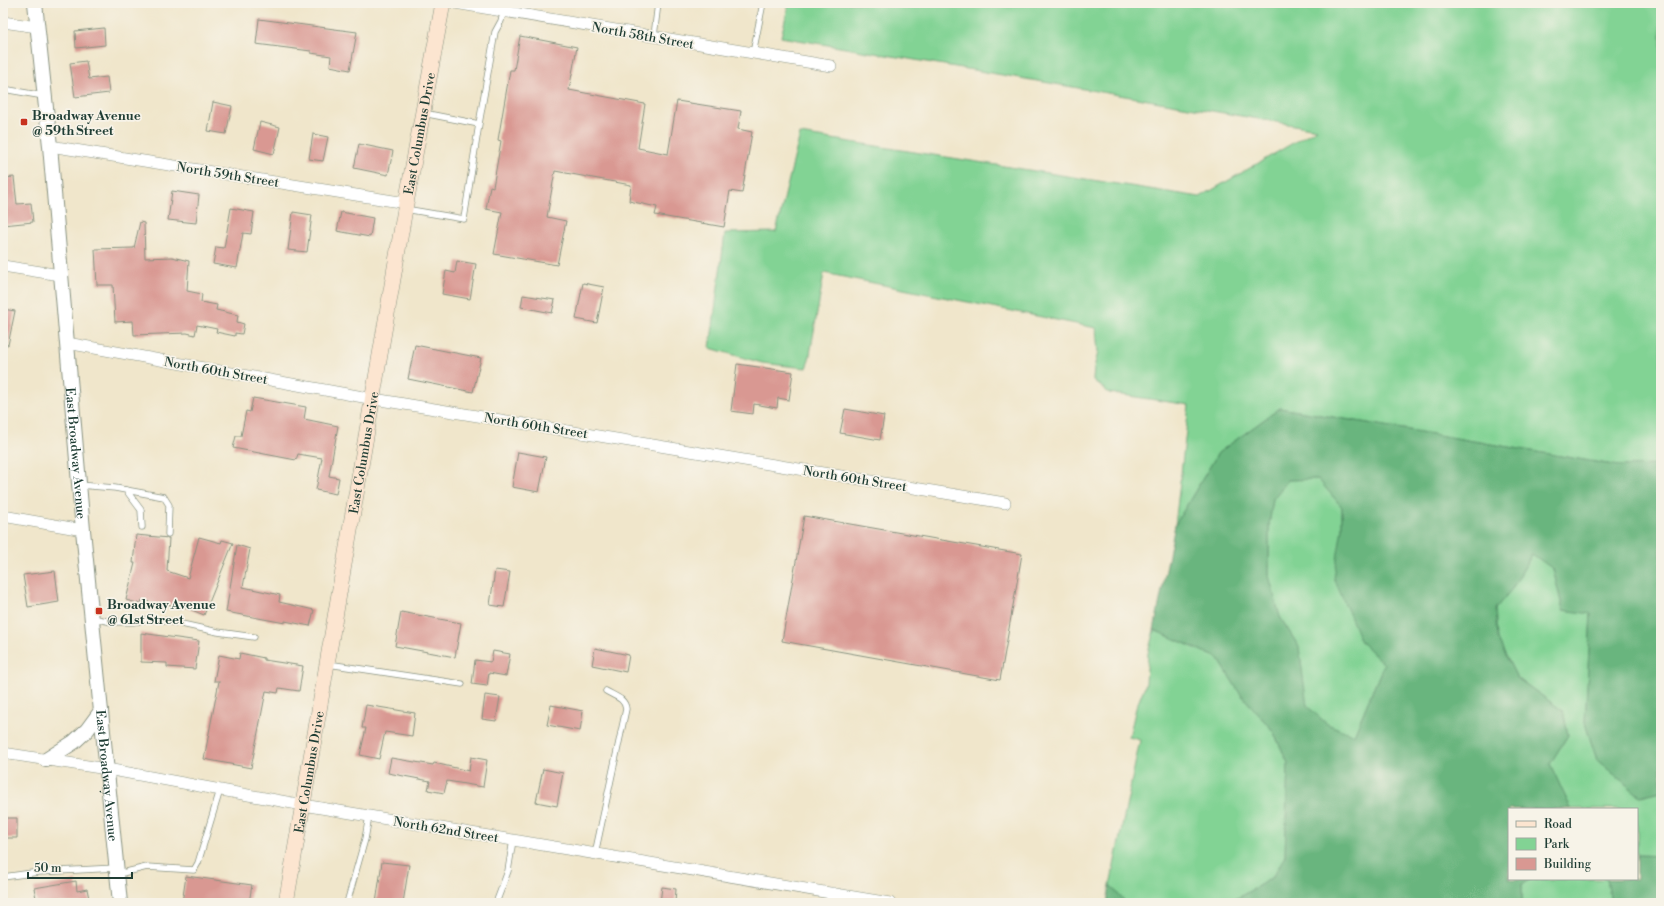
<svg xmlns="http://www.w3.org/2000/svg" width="1664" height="906" font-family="'Libre Bodoni',serif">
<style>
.green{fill:#82d394;stroke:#508864}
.forest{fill:#69b57e;stroke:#447959;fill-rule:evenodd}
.building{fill:#d99892}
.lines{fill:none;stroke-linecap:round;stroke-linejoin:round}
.service-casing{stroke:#889280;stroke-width:7}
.minor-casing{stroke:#889280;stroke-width:12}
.tertiary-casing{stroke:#889280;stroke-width:16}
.secondary-casing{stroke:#889280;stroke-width:16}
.service{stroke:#fff;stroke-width:5.5}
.minor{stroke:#fff;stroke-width:11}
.tertiary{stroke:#fff;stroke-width:14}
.secondary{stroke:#fce5d0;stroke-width:15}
.poi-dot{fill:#c8321e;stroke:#f7f3e8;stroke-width:1.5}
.labels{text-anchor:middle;stroke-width:3.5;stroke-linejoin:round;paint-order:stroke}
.street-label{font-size:13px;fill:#1f3d34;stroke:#f7f3e8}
.poi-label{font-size:13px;font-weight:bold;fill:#1f3d34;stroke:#f7f3e8;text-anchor:start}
</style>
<rect width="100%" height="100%" fill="#f7f3e8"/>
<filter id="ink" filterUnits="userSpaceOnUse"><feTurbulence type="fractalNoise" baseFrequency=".025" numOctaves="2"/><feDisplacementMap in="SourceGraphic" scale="8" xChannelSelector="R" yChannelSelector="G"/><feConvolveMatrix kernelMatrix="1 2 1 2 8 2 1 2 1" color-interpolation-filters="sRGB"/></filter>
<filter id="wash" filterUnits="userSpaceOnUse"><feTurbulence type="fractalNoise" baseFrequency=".012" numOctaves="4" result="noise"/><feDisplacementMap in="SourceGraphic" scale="16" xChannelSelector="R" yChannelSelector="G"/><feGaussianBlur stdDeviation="0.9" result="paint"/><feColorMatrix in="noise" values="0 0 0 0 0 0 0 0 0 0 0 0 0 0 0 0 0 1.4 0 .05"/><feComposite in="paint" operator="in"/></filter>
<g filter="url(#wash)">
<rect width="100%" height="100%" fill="#f0e6cb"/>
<path class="green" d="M789 3H1661V465L1619 466 1280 408 1218 453 1175 525 1189 405 1109 393 1093 380 1094 368 1098 352 1096 328 824 273 809 360 806 368 762 363 710 348 725 233 776 232 800 134 1200 197 1317 129 781 37Z
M1318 479 1342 507V528L1361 642 1384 664 1354 735 1327 724 1306 706 1299 647 1280 617 1269 576V525L1273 498 1288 480Z
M1533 553 1553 569 1563 610 1591 613 1585 723 1597 760 1640 796 1661 791V856L1637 855V809H1571L1550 764 1568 735 1563 711 1517 678 1497 638 1495 609 1512 588Z
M1154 630 1218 658 1239 692 1273 731 1288 763 1285 856 1272 878 1229 903H1126L1110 885 1140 740 1129 737 1136 708 1146 683 1148 653Z
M1531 879H1607L1611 903H1522V884Z"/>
<path class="forest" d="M1280 408 1619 466 1661 465V791L1640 796 1597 760 1585 723 1591 614 1563 610 1553 569 1532 554 1512 589 1495 609 1497 638 1517 678 1563 711 1568 735 1550 764 1571 809H1509V879H1531L1522 884V903H1229L1272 878 1285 856 1288 763 1273 731 1239 692 1218 658 1154 630 1175 525 1218 453ZM1318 479 1342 507V528L1334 578 1361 642 1384 664 1354 735 1327 724 1307 706 1299 647 1280 617 1269 576V525L1273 499 1288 480Z
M1637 855 1661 856V903H1611L1607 879H1637Z
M1110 885 1126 903H1107Z"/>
<g id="blocks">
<path class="building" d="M259 19 357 32 350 70 330 66 331 56 311 53V51L256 44Z
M104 28 105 45 76 48 75 31Z
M520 36 577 47 569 90 645 104 638 148 668 154 677 101 741 111 738 129 752 132 742 193 730 191 724 227 655 215 657 207 629 201 631 185 555 171 547 217 566 221 557 265 494 254 502 212 486 209 490 186 493 187 501 141 498 140 510 70H514Z
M86 61 89 79 107 77 109 93 75 97 70 63Z
M213 102 232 106 226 134 208 131Z
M260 122 280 127 274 154 254 149Z
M313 134 328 137 323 161 309 159Z
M359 144 393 151 388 175 354 168Z
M14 177 17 204 31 203 33 222 3 225V178Z
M172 191 199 195 196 223 168 220Z
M231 208 254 212 251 234 243 233 237 268 213 264 216 247 224 248Z
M293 212 312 215 307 252 288 250Z
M341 212 373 218 370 237 337 231Z
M140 222 144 223 145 258 172 257 189 261 187 291 202 294 201 302 217 305 216 310 238 315 237 322 244 324 242 334 235 333V336L216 332 217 329 197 325 195 335 187 333 134 335 133 321 115 322 113 285H97L95 249 134 248Z
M457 261 476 264 470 299 442 294 446 271 455 273Z
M583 283 604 287 597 323 576 319Z
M523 295 555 300 552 313 521 307Z
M3 309 15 311 8 345 3 344Z
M415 345 481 358 473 392 408 379Z
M737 364 793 372 789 400 778 398 777 408 754 404 753 414 731 411Z
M253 398 306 407 304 419 338 426 329 476 339 478 336 494 316 490 322 458 298 454 296 460 233 448 236 436H241L246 411 250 412Z
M845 409 884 416 880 440 840 433Z
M518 452 546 457 539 492 512 487Z
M804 516 1022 554 1000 680 782 641Z
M136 535 169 538 167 571 188 578 199 537 221 543 222 540 233 543 204 615 182 606 181 609 165 603 164 606 142 600 141 604 126 600 135 563H133Z
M237 545 250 549 243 587 280 595 279 602 314 610 310 626 285 621V623L226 612Z
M495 570 510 572 504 607 490 605Z
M55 571 59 602 28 607 23 575Z
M401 612 461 623 455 657 395 646Z
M141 633 199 641 195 669 167 667V663L141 662Z
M595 648 629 655 626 672 592 665Z
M493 651 510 654 506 676 489 673 487 686 472 684 475 660 491 662Z
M240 653 264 658V660L303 666 299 691 279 688 278 693 266 691 251 768 204 759 219 681H214L219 655 239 659Z
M485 695 500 697 496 721 482 719Z
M366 705 415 713 412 736 385 732 379 759 360 755 366 728H362Z
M551 705 583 711 580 731 547 725Z
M471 757 487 760 483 787 447 781 444 793 428 790 430 781 388 773 391 758 433 765 434 763 469 771Z
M543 769 563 773 557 806 536 802Z
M3 818H17V838H3Z
M382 862 409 865 403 903H376Z
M186 876 252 885 249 903H182Z
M76 881 77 891 87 889 90 903H37L34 888Z
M662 887 676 889 675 903H660Z"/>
</g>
</g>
<g filter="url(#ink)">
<use href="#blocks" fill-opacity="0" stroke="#889280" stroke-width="1"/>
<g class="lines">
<defs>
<path id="service" d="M654 36 658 3
M753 53 763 3
M3 89 44 96
M479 124 495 32 501 21 504 11
M405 209 464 219 479 124 423 113
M79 485 115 488 164 497 169 505 168 534
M126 490 141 510 142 527
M92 618 112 622H133L150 619 168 621 218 632 254 637
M328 664 462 684
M595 854 626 709C625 698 614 696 606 691
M118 874 147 867 194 870 198 863 220 790
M3 877 39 872 116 868
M347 903 365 839 369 816
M496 903 508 871 513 840"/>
<path id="minor" d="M455 3 831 66
M3 22 37 27
M50 146 406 203
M3 266 60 275
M67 343 374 399 1005 503
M3 516 83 530
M3 753 107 769 303 805 890 903
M831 903 833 893"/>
<g id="tertiary">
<path id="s1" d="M35 3 50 146 83 530 120 903"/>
<path d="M46 760 74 742 87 730 101 711"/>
</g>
<g id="secondary">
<path id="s2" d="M286 903 405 209 443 3"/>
</g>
</defs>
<use href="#service" class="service-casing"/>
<use href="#minor" class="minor-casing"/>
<use href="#tertiary" class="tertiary-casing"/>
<use href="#secondary" class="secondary-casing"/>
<use href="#service" class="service"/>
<use href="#minor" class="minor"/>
<use href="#tertiary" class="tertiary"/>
<use href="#secondary" class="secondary"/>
</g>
</g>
<g class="poi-dot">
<rect x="20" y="118" width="8" height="8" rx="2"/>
<rect x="95" y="607" width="8" height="8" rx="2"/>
</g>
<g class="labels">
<g class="street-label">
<text transform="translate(643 35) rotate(10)" y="5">North 58th Street</text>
<text dy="5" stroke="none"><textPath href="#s2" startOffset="781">East Columbus Drive</textPath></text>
<text transform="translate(228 174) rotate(9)" y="5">North 59th Street</text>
<text transform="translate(216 370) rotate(10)" y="5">North 60th Street</text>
<text transform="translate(536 425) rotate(9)" y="5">North 60th Street</text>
<text dy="5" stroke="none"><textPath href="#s1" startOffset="452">East Broadway Avenue</textPath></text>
<text dy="5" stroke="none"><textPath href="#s2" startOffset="457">East Columbus Drive</textPath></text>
<text transform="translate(855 478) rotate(9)" y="5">North 60th Street</text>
<text dy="5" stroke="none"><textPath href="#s2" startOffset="133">East Columbus Drive</textPath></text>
<text dy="5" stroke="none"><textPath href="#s1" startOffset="776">East Broadway Avenue</textPath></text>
<text transform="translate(446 829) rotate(9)" y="5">North 62nd Street</text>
</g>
<g class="poi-label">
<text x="32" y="120">Broadway Avenue<tspan x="32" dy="15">@ 59th Street</tspan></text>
<text x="107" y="609">Broadway Avenue<tspan x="107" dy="15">@ 61st Street</tspan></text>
</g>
</g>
<rect width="1664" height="906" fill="none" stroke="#f7f3e8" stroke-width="16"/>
<rect x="1508" y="808" width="130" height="72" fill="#f7f3e8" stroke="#a1aaa0"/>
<rect x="1516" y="821" width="20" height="6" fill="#fce5d0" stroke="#a1aaa0"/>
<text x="1544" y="828" font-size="12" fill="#1f3d34">Road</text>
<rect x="1516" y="838" width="20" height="12" fill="#82d394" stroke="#a1aaa0"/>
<text x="1544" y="848" font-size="12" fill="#1f3d34">Park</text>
<rect x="1516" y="858" width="20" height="12" fill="#d99892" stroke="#a1aaa0"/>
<text x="1544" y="868" font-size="12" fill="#1f3d34">Building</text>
<path d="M28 872v6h104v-6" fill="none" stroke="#1f3d34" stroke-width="2"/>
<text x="34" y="872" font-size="12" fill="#1f3d34" stroke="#f7f3e8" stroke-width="3" paint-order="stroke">50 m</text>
</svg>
